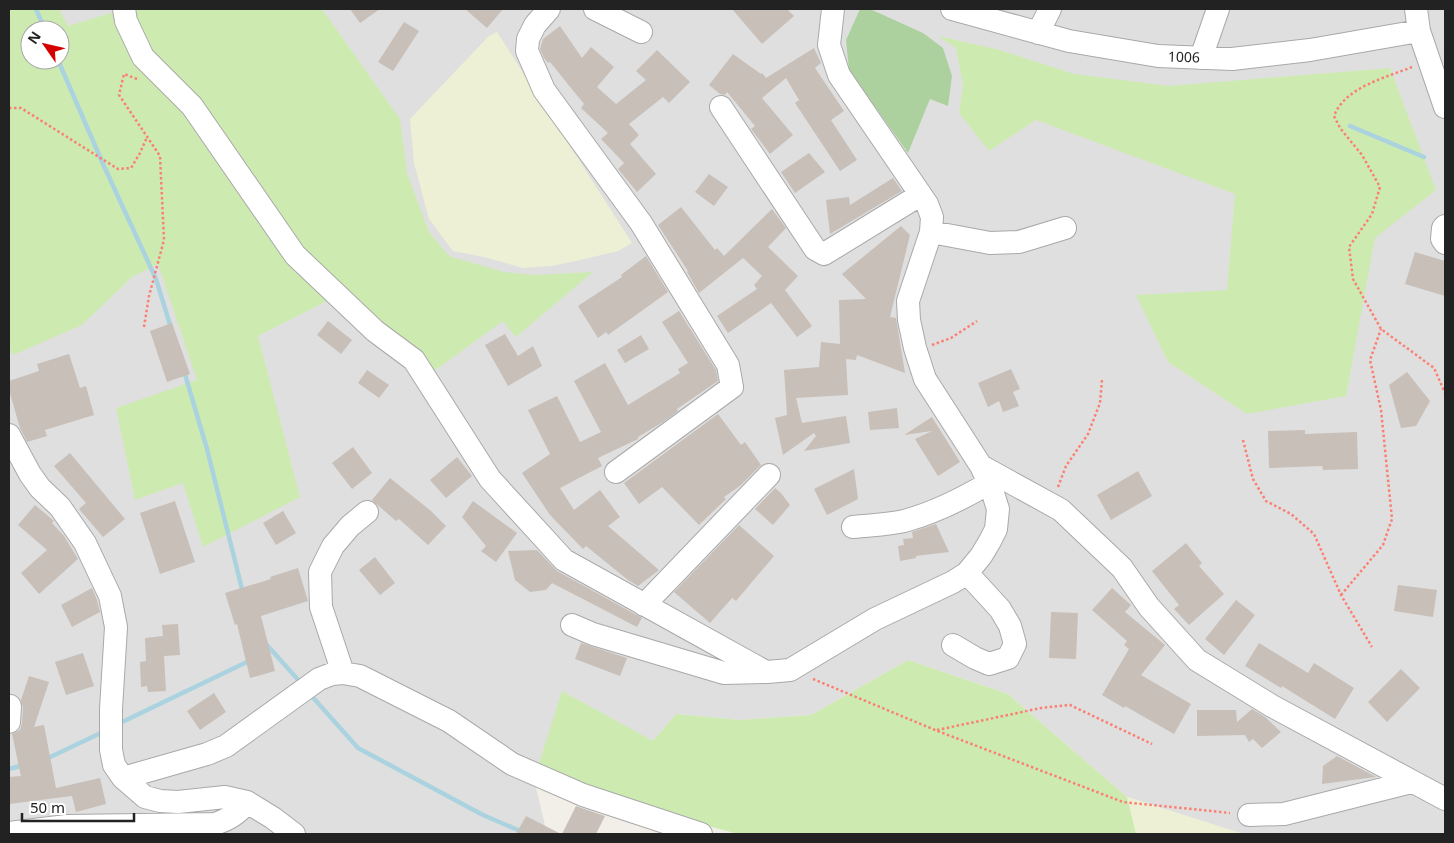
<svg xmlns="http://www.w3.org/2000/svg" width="1454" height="843" font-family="'Noto Sans',sans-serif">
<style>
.residential{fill:#e0dfdf;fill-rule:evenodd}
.farmland{fill:#eef0d5}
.grass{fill:#cdebb0;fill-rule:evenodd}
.forest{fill:#add19e}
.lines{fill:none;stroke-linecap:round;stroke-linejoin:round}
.stream{stroke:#aad3df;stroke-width:4.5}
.building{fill:#c7bfb8}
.minor-casing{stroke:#a9a9a9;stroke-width:24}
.path{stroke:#fa8072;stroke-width:2.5;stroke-dasharray:2.5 2.5;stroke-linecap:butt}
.minor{stroke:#fff;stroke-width:22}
.labels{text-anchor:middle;stroke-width:4;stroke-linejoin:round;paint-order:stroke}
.street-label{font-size:14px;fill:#222;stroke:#fff}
</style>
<rect width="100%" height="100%" fill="#f2efe9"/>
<path class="residential" d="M9 9H1445V834H1243L1127 797 1008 694 908 660 811 715 741 720 676 714 653 741 534 779 547 834H9ZM30 30H60V60H30Z"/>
<path class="farmland" d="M497 32 632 243 618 251 576 261 551 266 523 268 484 257 453 251 429 219 414 163 410 119 489 36Z
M1127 797 1243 834H1136Z"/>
<path class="grass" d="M9 9H59L68 26 124 9H322L400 119 407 173 429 232 449 256 504 272 535 275 593 272 516 337 503 321 423 379 327 301 258 336 300 497 203 547 183 483 135 500 116 408 197 380 158 264 132 277 82 325 13 355 9 348ZM30 30H60V60H30Z
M938 36 1000 50 1074 74 1169 86 1390 68 1436 190 1375 238 1346 396 1247 414 1168 362 1136 295 1227 290 1235 194 1036 120 989 151 959 113 963 85 956 48Z
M908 660 1008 694 1127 797 1136 834H738L534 779 562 691 653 741 676 714 741 720 811 715Z"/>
<path class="forest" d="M860 9H870L923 33 943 48 952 76 948 106 930 99 908 153 849 70 846 40Z"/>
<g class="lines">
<path class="stream" d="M36 9 45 30
M58 60 103 164 156 279 171 328
M1350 126 1424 157
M184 371 207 449 243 593
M266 644 301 683
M309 693 358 748 483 815 527 834
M118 724 251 660
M46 759 105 731
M9 769 24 765"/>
</g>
<path class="building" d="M350 9H380L360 23Z
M465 9H503L487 28Z
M732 9H787L794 16 762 44Z
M404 22 419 31 393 71 378 62Z
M560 26 582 58 591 47 614 67 597 87 616 104 646 80 636 71 657 50 690 82 669 103 663 97 629 124 639 135 630 144 656 174 637 192 618 169 624 163 601 139 608 133 581 108 584 104 550 62 548 63 544 58 540 49 543 39Z
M814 48 821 63 815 68 844 111 831 120 857 160 840 171 795 103 799 100 786 78 762 98 793 135 770 154 751 129 755 126 727 92 725 95 720 94 709 85 733 54 761 74 762 73 766 78Z
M809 153 825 172 795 193 781 172Z
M709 174 728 187 714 206 695 192Z
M893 178 902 191 830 234 826 200 849 197 850 205Z
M681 207 715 250 717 248 724 256 772 209 786 228 768 247 798 276 785 290 812 326 797 337 771 303 728 333 717 316 757 289 754 285 762 276 743 258 699 293 687 272 688 271 658 225Z
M901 226 910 235 890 317 896 318 905 373 857 355 856 360 846 359 848 395 796 398 802 423 846 416 850 443 804 451 816 436 814 433 783 455 775 418 787 415 784 370 819 367 821 342 840 344 839 300 866 299 842 274Z
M1415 252 1445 261V296L1405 284Z
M646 256 668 292 608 335 606 332 598 338 578 306 622 277 621 275Z
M679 311 716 370 718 381 677 409 678 411 663 422 638 437V439L598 458 602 466 560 488 574 510 600 490 620 517 608 526 659 570 638 586 628 580 586 546 583 549 550 515 522 473 550 454 528 410 557 396 580 442 601 432 574 381 605 363 628 405 680 373 678 369 688 363 662 322Z
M328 321 352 340 341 354 317 335Z
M172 323 190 374 167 382 150 331Z
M505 334 518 356 533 346 542 366 508 386 485 345Z
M641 335 649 349 625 363 617 350Z
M69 354 80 388 86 386 94 415 45 430 47 436 27 442 20 428 9 390V381L39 371 37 364Z
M1011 369 1020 389 1013 392 1019 406 1003 412 999 401 988 407 978 383Z
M367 370 389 385 379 398 358 383Z
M1407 372 1430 401 1416 426 1401 428 1389 385Z
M897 408 899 428 870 430 868 412Z
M718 414 741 445 745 442 761 465 741 485 724 497 726 499 699 525 662 487 639 504 624 483Z
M932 417 960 462 938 476 915 439 932 431 904 435Z
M1305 430V434L1357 432 1358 469 1323 470 1322 466 1269 468 1268 431Z
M353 447 372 473 352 489 332 463Z
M70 453 125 519 103 537 79 509 86 503 54 466Z
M457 457 472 476 446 498 430 480Z
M854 469 858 499 827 515 814 489Z
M1138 471 1152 496 1111 520 1097 495Z
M390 478 431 511 446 526 428 545 399 519 396 521 372 500Z
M775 488 781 493 790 505 773 525 755 509Z
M175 501 195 562 160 574 140 513Z
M473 501 517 533 496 562 481 551 486 546 462 517Z
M35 505 54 521 52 523 64 536 78 559 39 594 21 573 47 550 18 525Z
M283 511 296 533 276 545 263 523Z
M936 524 949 552 916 556V558L900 561 898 546 904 545 903 539 913 538 912 532Z
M739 525 774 556 736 601 732 598 710 623 674 592Z
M1186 543 1202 563 1199 566 1224 594 1189 625 1174 609 1179 605 1152 571Z
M537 550 557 571 642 618 637 627 552 583 546 590 530 592 515 580 508 551Z
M375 557 395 583 380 595 359 570Z
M298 568 308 601 261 616 275 671 250 678 237 624 235 625 225 593 271 579 270 577Z
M1398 585 1437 590 1433 617 1394 611Z
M92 588 97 600 100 612 72 627 61 605Z
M1112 588 1131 605 1125 612 1165 645 1141 675 1191 704 1174 734 1125 706 1124 708 1102 695 1129 649 1124 645 1127 641 1092 610Z
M1236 600 1255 615 1224 655 1205 639Z
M1051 612 1078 613 1076 659 1049 658Z
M178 624 180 655 164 656 166 691 148 692 147 686 141 687 140 662 146 661 145 638 163 636 162 625Z
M581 643 627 658 620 676 575 659Z
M1259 643 1308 673 1314 663 1354 688 1335 719 1282 686 1281 688 1245 666Z
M83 653 94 686 66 695 55 662Z
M1401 669 1420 688 1387 722 1368 702Z
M29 676 49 682 34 727 44 725 56 788 100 778 106 804 76 812 72 796 9 804V777L21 776 12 734 20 730 22 723 23 707 21 700Z
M214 693 226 712 200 730 187 711Z
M1252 709 1265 717 1281 732 1262 748 1253 739 1249 742 1245 735 1197 736V710H1236L1237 722Z
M1337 756 1376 777 1322 784 1323 766Z
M576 806 605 816 596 834H562Z
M526 816 561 834H516Z"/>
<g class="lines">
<defs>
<path id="minor" d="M124 9 126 21 143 57 192 106 295 255 375 331 414 360 490 479 564 560 766 672
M549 9 535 25 528 39 527 51 544 90 641 223 728 365 732 387 616 472
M595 9 641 32
M952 9 1069 41 1158 56 1232 59 1310 50 1419 31
M1416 9 1419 31 1445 107
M1038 33 1050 9
M1201 58 1218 9
M721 107 815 249 824 254 920 195
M1445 226 1443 228 1442 239 1445 243
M931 232 990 243 1019 242 1065 228
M9 435 30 474 40 488 60 507 85 543 110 596 116 627 111 709V750L114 765 123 778 145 797 160 801 178 802 225 797 247 802 273 818 294 834
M981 466 1061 510 1122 568 1149 607 1197 660 1272 706 1445 799
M853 527C870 525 887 525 904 521 934 513 962 499 989 483
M644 605 769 475
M572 625 593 634 724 673 767 672 790 670 875 619 953 582 967 573 981 556 990 541 996 529 998 509 992 490 981 466 925 379 915 348 909 320 908 301 931 232 932 217 927 204 839 75 829 45 833 9
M953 645 975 658 989 664 1008 658 1015 644 1010 626 1000 609 967 573
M343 673 321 607 320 572 333 546 350 526 367 512
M9 722 10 706
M123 778 207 754 226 746 319 679 332 674 343 673 360 676 449 721 512 764 583 795 701 834
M1249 815 1284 814 1411 782
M9 833 67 826 215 824C229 819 238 814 247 802"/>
</defs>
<use href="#minor" class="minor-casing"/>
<path class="path" d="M1412 67C1385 78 1345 87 1334 116L1340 128 1362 155 1380 187 1372 214 1349 247 1353 279 1381 329 1434 368 1445 393
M137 79 124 74 119 95 160 156 164 240 149 296 144 327
M9 108H21L118 169 131 168 140 153 147 137
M932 345 951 338 977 321
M1243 440 1253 479 1266 501 1291 514 1314 534 1341 595 1372 647
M1058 487 1066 466 1088 434 1100 403 1102 380
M1341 595 1383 545 1392 519 1381 410 1370 360 1381 329
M813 679 935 730 1123 802 1230 813
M937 730 1041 708 1070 705 1152 744"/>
<use href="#minor" class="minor"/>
</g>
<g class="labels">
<g class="street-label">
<text transform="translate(1184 57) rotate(2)" y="5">1006</text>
</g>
</g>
<rect width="1454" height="843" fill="none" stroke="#222222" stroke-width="20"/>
<g transform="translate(45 45) rotate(304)"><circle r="24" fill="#ffffff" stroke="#a7a7a7"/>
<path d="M0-4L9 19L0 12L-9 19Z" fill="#d40000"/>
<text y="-8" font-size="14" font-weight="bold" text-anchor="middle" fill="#222222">N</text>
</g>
<path d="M22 813v8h112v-8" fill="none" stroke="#222222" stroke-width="2.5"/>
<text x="30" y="813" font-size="15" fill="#222222" stroke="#ffffff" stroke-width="4" paint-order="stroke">50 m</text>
</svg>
